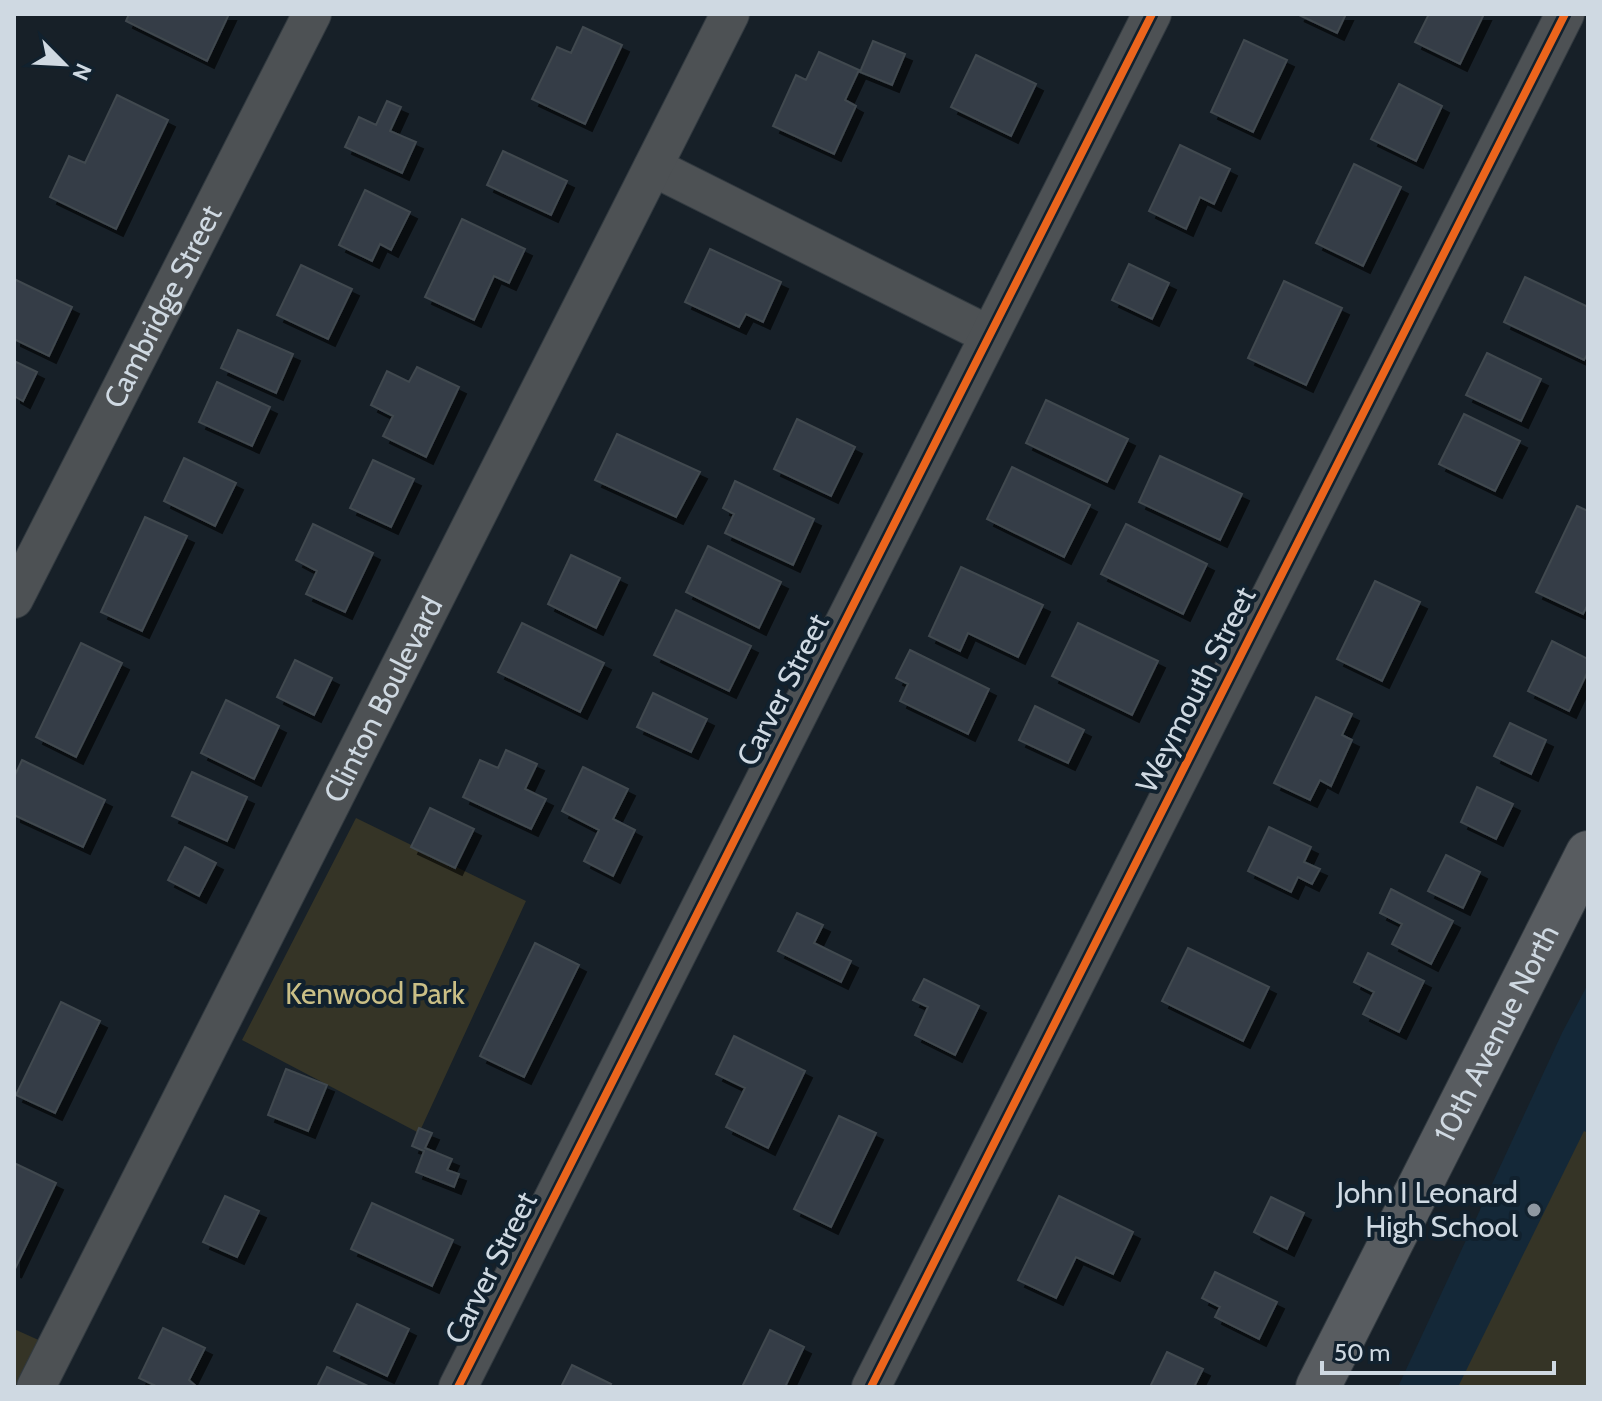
<svg xmlns="http://www.w3.org/2000/svg" width="1602" height="1401" font-family="Cabin,sans-serif">
<style>
.built{fill:#142838}
.green{fill:#353426}
.building{fill:#353e46;stroke:#41484f;stroke-width:2;filter:url(#shadow)}
.lines{fill:none;stroke-linecap:round;stroke-linejoin:round}
.street-casing{stroke:#323a40;stroke-width:40}
.secondary-casing{stroke:#323a40;stroke-width:46}
.street{stroke:#4d5154;stroke-width:38}
.secondary{stroke:#585c60;stroke-width:44}
.cycleway-casing{stroke:#11212e;stroke-width:13}
.cycleway{stroke:#eb651d;stroke-width:8}
.poi-dot{fill:#8f98a1;stroke:#11212e;stroke-width:3}
.labels{text-anchor:middle;stroke-width:8;stroke-linejoin:round;paint-order:stroke}
.street-label{font-size:30px;fill:#cfd9e2;stroke:#11212e}
.park-label{font-size:30px;fill:#cabf86;stroke:#11212e}
.poi-label{font-size:30px;fill:#cfd9e2;stroke:#11212e;text-anchor:end}
</style>
<defs>
<filter id="shadow"><feDropShadow dx="7" dy="7" stdDeviation="0" flood-color="#0009"/></filter>
</defs>
<rect width="100%" height="100%" fill="#172028"/>
<path class="built" d="M1588 984V1387H1398L1562 1033Z"/>
<path class="green" d="M356 818 526 901 419 1133 242 1040Z
M1584 1131 1588 1133V1387H1458Z
M14 1329 43 1342 20 1387H14Z"/>
<path class="building" d="M129 14H229L207 61 126 21Z
M1297 14H1346L1337 33Z
M1429 14H1484L1460 64 1415 42Z
M583 27 622 45 585 124 532 99 557 47 571 53Z
M1244 40 1287 60 1253 132 1211 112Z
M873 41 905 54 892 85 860 72Z
M819 52 859 70 845 100 856 106 834 154 773 126 796 75 806 80Z
M976 55 1036 84 1011 136 951 107Z
M1399 84 1442 106 1416 161 1371 139Z
M117 95 168 120 116 229 50 197 69 156 85 163Z
M387 101 401 107 390 131 416 142 402 173 345 147 359 117 376 125Z
M1180 145 1230 169 1214 204 1200 197 1186 229 1149 211Z
M503 151 567 181 551 215 487 185Z
M1354 164 1401 187 1363 266 1316 243Z
M365 190 410 212 391 250 380 244 372 261 339 245Z
M462 219 525 249 509 283 494 276 474 320 425 297Z
M710 249 781 282 763 322 746 314 739 327 685 302Z
M1129 264 1169 283 1152 319 1112 300Z
M301 265 352 289 328 339 277 315Z
M1525 277 1588 307V353L1584 360 1504 322Z
M14 279 72 307 49 356 14 339Z
M1284 281 1342 308 1306 385 1248 358Z
M238 330 293 354 276 393 221 368Z
M1487 353 1541 379 1521 421 1466 395Z
M14 361 37 372 23 401 14 396Z
M417 367 459 387 426 457 383 436 393 416 371 405 387 371 409 382Z
M217 382 270 407 252 446 199 422Z
M1046 400 1128 439 1107 482 1026 443Z
M1464 414 1520 441 1495 491 1439 464Z
M797 419 855 447 831 496 774 469Z
M617 434 700 472 676 517 595 480Z
M1160 456 1242 494 1220 540 1139 502Z
M184 458 236 483 215 526 164 501Z
M373 460 414 479 391 527 350 508Z
M1012 467 1090 505 1064 557 987 519Z
M735 481 814 519 793 565 725 533 734 514 723 508Z
M1577 506 1588 511V604L1583 614 1536 592Z
M145 517 187 536 142 631 101 612Z
M313 524 373 553 345 612 306 594 317 571 296 560Z
M1126 524 1207 564 1183 614 1101 574Z
M708 546 781 582 759 628 686 592Z
M571 555 620 578 596 628 548 604Z
M961 567 1043 605 1018 657 968 633 960 651 929 636Z
M1375 581 1420 602 1382 681 1337 659Z
M676 610 751 646 729 691 654 655Z
M522 623 604 663 580 712 498 672Z
M1078 623 1158 661 1132 715 1052 676Z
M1552 641 1588 659V671L1569 711 1528 691Z
M81 643 122 663 76 757 36 737Z
M910 650 989 689 968 734 900 701 908 684 896 678Z
M295 660 332 678 314 715 277 697Z
M653 693 707 719 691 752 637 727Z
M1316 697 1352 714 1342 735 1352 740 1331 786 1320 780 1310 800 1274 783Z
M226 700 279 726 254 779 201 753Z
M1035 706 1084 730 1068 763 1019 740Z
M1510 723 1546 740 1531 774 1494 756Z
M506 750 537 764 525 789 546 799 531 829 463 797 480 760 498 768Z
M22 760 105 800 83 847 14 815V777Z
M583 767 628 789 613 819 635 830 613 876 584 861 599 830 562 811Z
M192 772 247 797 227 841 172 816Z
M1477 787 1513 804 1496 839 1461 822Z
M430 808 474 829 455 868 411 847Z
M1269 827 1311 847 1304 862 1320 869 1312 884 1298 877 1291 892 1248 871Z
M185 847 216 863 199 896 168 880Z
M1446 855 1480 872 1463 908 1428 891Z
M1391 889 1453 921 1431 964 1392 944 1402 924 1380 913Z
M797 913 823 925 814 943 851 961 841 982 778 951Z
M535 943 579 965 524 1077 480 1056Z
M1188 948 1269 987 1243 1041 1162 1001Z
M1368 953 1424 981 1399 1032 1363 1014 1374 992 1354 982Z
M924 979 979 1006 955 1055 915 1035 928 1007 913 1000Z
M61 1002 100 1021 55 1113 16 1095Z
M734 1036 805 1071 768 1148 726 1127 745 1088 716 1074Z
M286 1069 327 1085 308 1131 268 1115Z
M839 1116 876 1133 831 1227 794 1209Z
M419 1128 432 1133 425 1148 452 1159 447 1170 459 1174 454 1187 416 1172 424 1151 412 1146Z
M14 1163 56 1183 14 1271Z
M225 1196 259 1211 237 1257 203 1242Z
M1059 1196 1133 1232 1113 1274 1076 1257 1056 1298 1018 1280Z
M1271 1197 1304 1213 1287 1249 1254 1232Z
M372 1203 453 1240 432 1286 351 1249Z
M1215 1272 1277 1302 1259 1339 1215 1317 1220 1307 1202 1298Z
M357 1304 409 1329 387 1376 334 1351Z
M163 1328 205 1348 189 1380 197 1387H158L139 1378Z
M770 1330 804 1347 785 1387H742Z
M1167 1352 1203 1369 1194 1387H1150Z
M572 1365 611 1384 609 1387H561Z
M327 1367 370 1387H317Z"/>
<g class="lines">
<defs>
<g id="street">
<path d="M653 167 989 335"/>
<path id="s1" d="M14 599 312 14"/>
<path id="s2" d="M36 1387 730 14"/>
<path d="M458 1387 1152 14"/>
<path d="M871 1387 1565 14"/>
</g>
<g id="secondary">
<path id="s3" d="M1318 1387 1588 853"/>
</g>
</defs>
<use href="#street" class="street-casing"/>
<use href="#secondary" class="secondary-casing"/>
<use href="#street" class="street"/>
<use href="#secondary" class="secondary"/>
<defs>
<path id="cycleway" d="M458 1387 1152 14
M871 1387 1565 14"/>
</defs>
<use href="#cycleway" class="cycleway-casing"/>
<use href="#cycleway" class="cycleway"/>
</g>
<circle class="poi-dot" cx="1534" cy="1210" r="8"/>
<g class="labels">
<g class="street-label">
<text dy="10" stroke="none"><textPath href="#s1" startOffset="328">Cambridge Street</textPath></text>
<text transform="translate(783 690) rotate(-63)" y="10">Carver Street</text>
<text transform="translate(1196 690) rotate(-63)" y="10">Weymouth Street</text>
<text dy="10" stroke="none"><textPath href="#s2" startOffset="770">Clinton Boulevard</textPath></text>
<text dy="10" stroke="none"><textPath href="#s3" startOffset="396">10th Avenue North</textPath></text>
<text transform="translate(491 1268) rotate(-63)" y="10">Carver Street</text>
</g>
<g class="park-label">
<text x="375" y="1004">Kenwood Park</text>
</g>
<g class="poi-label">
<text x="1518" y="1203">John I Leonard<tspan x="1518" dy="34">High School</tspan></text>
</g>
</g>
<rect width="1602" height="1401" fill="none" stroke="#cfd9e2" stroke-width="32"/>
<g transform="translate(64 64) rotate(114)" stroke="#11212e" stroke-width="6" paint-order="stroke">
<path d="M0-6L14 30L0 20L-14 30Z" fill="#cfd9e2"/>
<text y="-12" font-size="22" font-weight="bold" text-anchor="middle" fill="#cfd9e2">N</text>
</g>
<path d="M1322 1361v12h232v-12" fill="none" stroke="#cfd9e2" stroke-width="4"/>
<text x="1334" y="1361" font-size="24" fill="#cfd9e2" stroke="#11212e" stroke-width="6" paint-order="stroke">50 m</text>
</svg>
